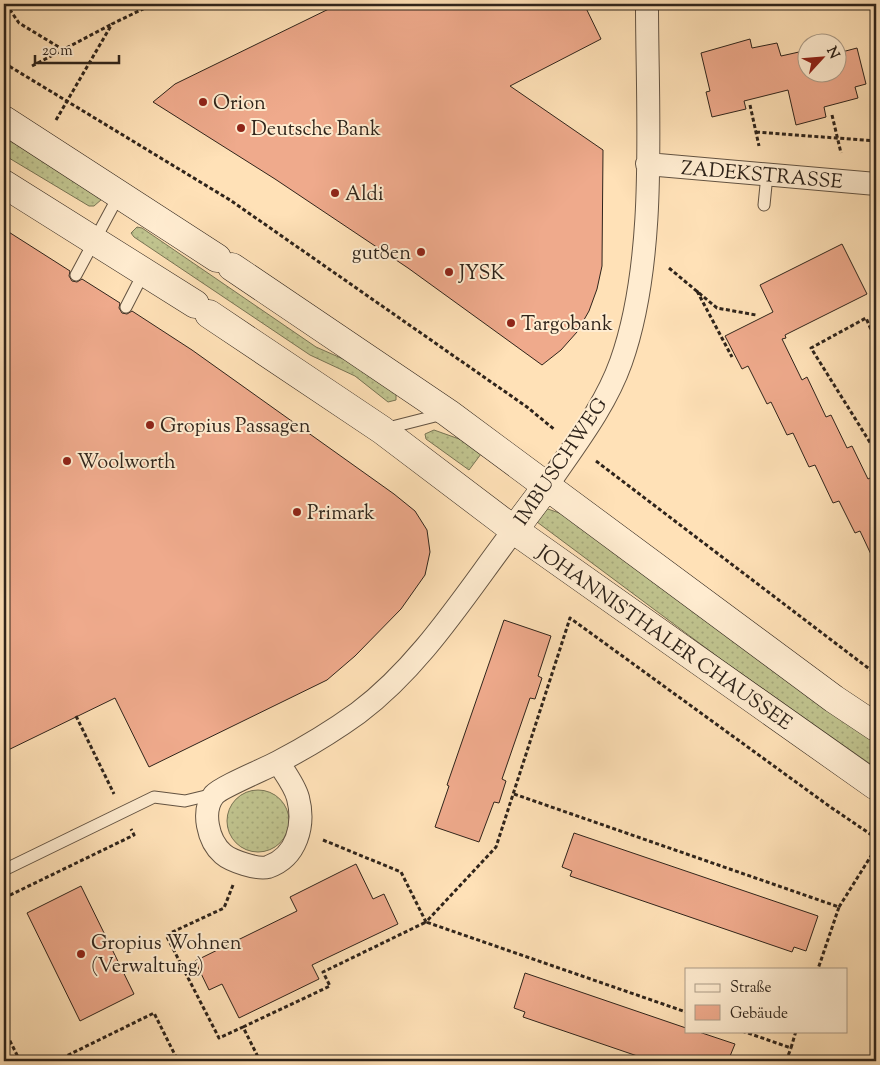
<svg xmlns="http://www.w3.org/2000/svg" width="880" height="1065" font-family="'Sorts Mill Goudy',serif">
<style>
.grass{fill:url(#grass-dots);stroke:#787454}
.building{fill:#efaa8c;stroke:#2f241b}
.lines{fill:none;stroke-linecap:round;stroke-linejoin:round}
.service-casing{stroke:#635342;stroke-width:13}
.minor-casing{stroke:#635342;stroke-width:24}
.secondary-casing{stroke:#2f241b;stroke-width:29}
.path{stroke:#2f241b;stroke-width:3;stroke-dasharray:4 2.5;stroke-linecap:butt}
.service{stroke:#ffecd0;stroke-width:11}
.minor{stroke:#ffecd0;stroke-width:22}
.secondary{stroke:#ffecd0;stroke-width:28}
.poi-dot{fill:#8f2418;stroke:#ffecd0;stroke-width:2}
.labels{text-anchor:middle;stroke-width:4;stroke-linejoin:round;paint-order:stroke}
.poi-label{font-size:20px;fill:#2f241b;stroke:#ffecd0;text-anchor:start}
.street-label{font-size:20px;fill:#2f241b;stroke:#ffecd0}
</style>
<defs>
<pattern id="grass-dots" width="8" height="8" patternUnits="userSpaceOnUse" patternTransform="scale(1.25)"><rect width="8" height="8" fill="#c0c38e"/><path d="M2 2h.1M6 6h.1" fill="none" stroke="#a5a77a" stroke-width="1.8" stroke-linecap="round"/></pattern>
</defs>
<rect width="100%" height="100%" fill="#ffe1b7"/>
<filter id="stains"><feTurbulence type="fractalNoise" baseFrequency=".004" numOctaves="4"/><feColorMatrix values="0 0 0 0 .2 0 0 0 0 .09 0 0 0 0 .02 0 0 0 .5 -.17"/></filter>
<radialGradient id="worn" r=".72"><stop offset=".6" stop-color="#630" stop-opacity="0"/><stop offset="1" stop-color="#630" stop-opacity=".3"/></radialGradient>
<path class="grass" d="M4 131 102 199 94 206H89L4 155Z
M137 227 142 228 316 347 359 366 396 393V400L388 402 355 376 310 355 134 237 131 233Z
M434 430 462 440 481 454 469 470 426 439 425 434Z
M545 508 565 515 736 643 876 744V768L722 660 533 519Z
M227 821a31 31 0 1 1 62 0a31 31 0 1 1-62 0Z"/>
<path class="building" d="M339 4H584L601 39 510 86 603 150 602 266 597 289 589 311 577 332 561 350 542 365 408 268 275 179 153 102 175 84Z
M750 39 752 48 777 43 781 56 808 50V72H838V53L857 48 866 84 855 87 858 98 824 107 826 117 796 125 788 90 744 101 746 109 712 117 706 92 710 91 701 53Z
M4 229 70 271 69 276 72 281 77 282 82 279 120 303 119 308 122 313 127 314 132 311 192 350 394 494 415 511 427 530 430 552 425 575 401 609 355 656 327 680 149 767 115 698 4 752Z
M842 244 867 294 785 335 786 338 782 339 802 380 807 377 826 417 831 415 847 448 852 446 868 479 876 475V565L860 531 855 533 839 501 833 503 815 465 809 467 793 433 787 435 771 402 767 404 748 366 742 369 725 336 773 312 760 285Z
M504 620 551 636 538 676 542 678 535 699 530 698 502 779 506 781 499 803 494 802 479 842 435 827 449 786 447 785Z
M574 833 818 916 806 951 794 947 792 952 570 876 572 871 562 867Z
M356 864 373 899 384 894 398 924 312 965 319 979 239 1018 222 984 209 990 195 961 297 911 290 897Z
M81 886 134 994 80 1021 27 913Z
M525 973 686 1028V1031H696L735 1044 728 1061H652L523 1017 525 1012 514 1008Z"/>
<g class="lines">
<defs>
<path id="service" d="M764 205 767 175
M76 275 119 195
M126 307 144 272
M384 429 443 414
M4 870 154 797 185 801 214 794"/>
<path id="minor" d="M647 164 876 184
M547 486C574 446 605 407 621 362 658 258 647 114 647 4
M278 762C285 773 295 786 298 798 305 825 297 857 268 867 258 870 231 861 223 854 208 841 201 811 214 795 221 787 265 769 278 762 305 748 333 731 358 713 422 665 466 593 514 530"/>
<path id="secondary" d="M4 120 217 258
M4 184 195 304
M232 267 448 413 834 699 876 727
M209 314 382 430 514 530 876 786
M514 530 547 486"/>
</defs>
<use href="#service" class="service-casing"/>
<use href="#minor" class="minor-casing"/>
<use href="#secondary" class="secondary-casing"/>
<path class="path" d="M6 4 19 23 62 49
M4 63 230 200 527 407 555 430
M32 66 112 24
M750 105 759 146
M832 115 841 153
M56 120 112 24 153 4
M756 132 876 141
M669 268 717 308 756 315
M697 291 732 357
M876 341 866 318 811 348 876 452
M596 461 876 674
M76 716 114 794
M514 794 839 907 818 969
M323 840 401 872 426 922 496 847 570 618 829 806 876 838
M233 885 224 908 166 935 219 1038 243 1027 260 1061
M4 898 134 835 131 829
M839 907 876 848
M243 1027 330 986 323 972 426 922 686 1012
M4 1029 20 1061
M742 1031 791 1048 796 1031
M56 1061 154 1013 178 1061
M786 1061 791 1048"/>
<use href="#service" class="service"/>
<use href="#minor" class="minor"/>
<use href="#secondary" class="secondary"/>
</g>
<g class="poi-dot">
<circle cx="203" cy="102" r="5"/>
<circle cx="241" cy="128" r="5"/>
<circle cx="335" cy="193" r="5"/>
<circle cx="421" cy="252" r="5"/>
<circle cx="449" cy="272" r="5"/>
<circle cx="511" cy="323" r="5"/>
<circle cx="150" cy="425" r="5"/>
<circle cx="67" cy="461" r="5"/>
<circle cx="297" cy="512" r="5"/>
<circle cx="81" cy="954" r="5"/>
</g>
<g class="labels">
<g class="poi-label">
<text x="213" y="109">Orion</text>
<text x="251" y="135">Deutsche Bank</text>
<text x="345" y="200">Aldi</text>
<text x="411" y="259" text-anchor="end">gut8en</text>
<text x="459" y="279">JYSK</text>
<text x="521" y="330">Targobank</text>
<text x="160" y="432">Gropius Passagen</text>
<text x="77" y="468">Woolworth</text>
<text x="307" y="519">Primark</text>
<text x="91" y="949">Gropius Wohnen<tspan x="91" dy="23">(Verwaltung)</tspan></text>
</g>
<g class="street-label">
<text transform="translate(762 174) rotate(5)" y="7">ZADEKSTRASSE</text>
<text transform="translate(560 461) rotate(-56)" y="7">IMBUSCHWEG</text>
<text transform="translate(665 637) rotate(35)" y="7">JOHANNISTHALER CHAUSSEE</text>
</g>
</g>
<rect width="880" height="1065" fill="none" stroke="#ffe1b7" stroke-width="20"/>
<rect x="5" y="5" width="870" height="1055" fill="none" stroke="#2f241b" stroke-width="2.5"/>
<rect x="10" y="10" width="860" height="1045" fill="none" stroke="#2f241b"/>
<rect x="685" y="968" width="162" height="65" fill="#ffecd0" stroke="#ac9c88"/>
<rect x="695" y="984" width="25" height="8" fill="#ffecd0" stroke="#ac9c88"/>
<text x="730" y="992" font-size="15" fill="#2f241b">Straße</text>
<rect x="695" y="1005" width="25" height="15" fill="#efaa8c" stroke="#ac9c88"/>
<text x="730" y="1018" font-size="15" fill="#2f241b">Gebäude</text>
<g transform="translate(822 58) rotate(64)"><circle r="24" fill="#ffecd0" stroke="#ac9c88"/>
<path d="M0-4L9 19L0 12L-9 19Z" fill="#8f2418"/>
<text y="-8" font-size="14" font-weight="bold" text-anchor="middle" fill="#2f241b">N</text>
</g>
<path d="M35 55v8h84v-8" fill="none" stroke="#2f241b" stroke-width="2.5"/>
<text x="42" y="55" font-size="15" fill="#2f241b" stroke="#ffecd0" stroke-width="4" paint-order="stroke">20 m</text>
<rect width="100%" height="100%" filter="url(#stains)"/>
<rect width="100%" height="100%" fill="url(#worn)"/>
</svg>
